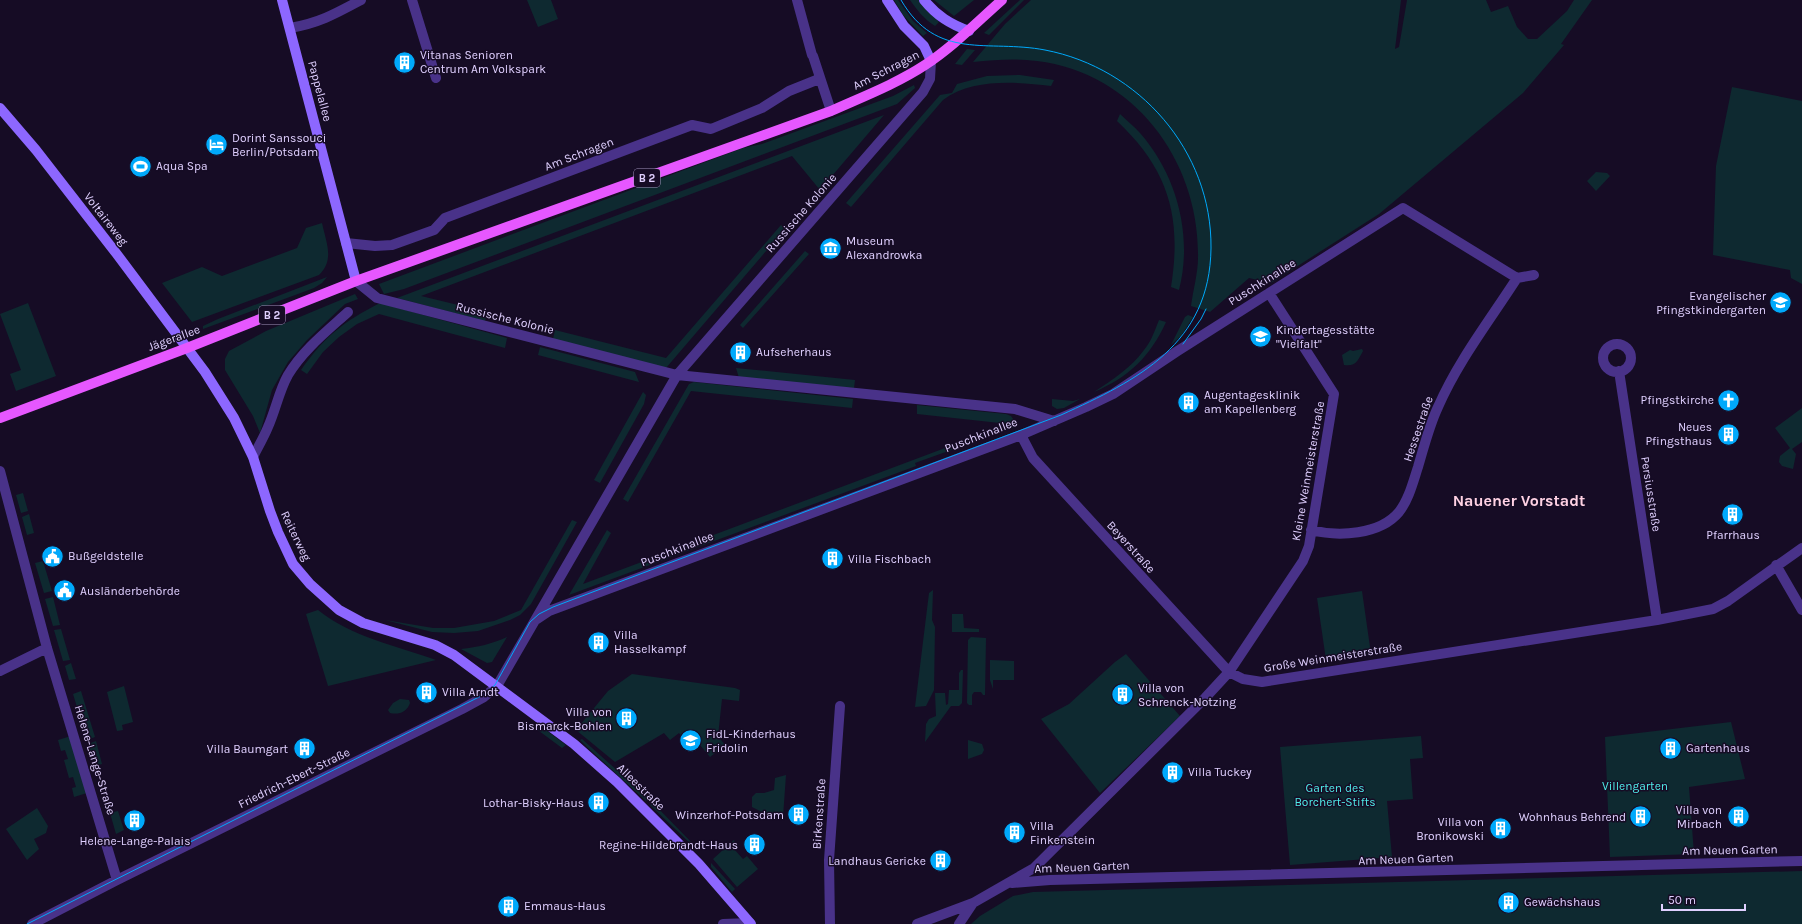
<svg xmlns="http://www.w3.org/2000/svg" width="1802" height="924" font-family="Karla,sans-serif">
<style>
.green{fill:#0e2930}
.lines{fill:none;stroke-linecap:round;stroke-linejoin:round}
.street{stroke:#493289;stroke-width:10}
.secondary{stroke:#8d67ff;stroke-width:10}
.primary{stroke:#e657ff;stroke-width:10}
.tram{stroke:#00a9fb;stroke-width:1}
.labels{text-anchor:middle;stroke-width:3;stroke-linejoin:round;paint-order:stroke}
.shield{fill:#160c25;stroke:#a395be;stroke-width:1}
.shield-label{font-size:11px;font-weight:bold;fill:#e0d0ff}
.poi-label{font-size:12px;fill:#e0d0ff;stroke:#160c25;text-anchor:start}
.street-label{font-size:12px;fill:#e0d0ff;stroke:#160c25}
.park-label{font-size:12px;fill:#4fece8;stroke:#160c25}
.district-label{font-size:16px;font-weight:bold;fill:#ffd2e4;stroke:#160c25}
</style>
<rect width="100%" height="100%" fill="#160c25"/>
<path class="green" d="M527 0H551L558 19 538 27Z
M894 0H898L913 21 927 33 923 36 903 15Z
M910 0H919L939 22 935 26C924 19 917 10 910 0Z
M934 0H974L954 16Z
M1020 0H1024L989 35 984 33Z
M1031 0H1401L1395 49 1399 47 1407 0H1486L1491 12 1508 6 1517 27 1528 39H1537L1567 11 1574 0H1592L1561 44 1564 45 1523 93 1379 214 1271 283 1249 278 1210 312 1191 306C1193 290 1198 273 1198 258 1200 162 1135 73 1037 61 1015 58 995 60 973 62L1005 24Z
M967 49 975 50 962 65 955 64Z
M1020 75 1054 80 1051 86C1016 82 973 78 943 100L851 207 846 203 940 95 952 93 957 84 987 76Z
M914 85 915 88 897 104 404 289 384 294 379 284 743 148 762 144 893 96Z
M1732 87 1802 101V284L1791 278 1790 270 1713 255 1716 166Z
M1120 114C1126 120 1134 126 1140 133 1177 175 1193 236 1179 290L1171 287C1182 217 1169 170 1117 121Z
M884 115 820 190 792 156 421 296 487 312 485 321 397 298Z
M1596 172 1607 173 1610 176 1596 191 1587 181Z
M322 223C326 242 335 260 319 275L192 322 162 283 202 267 222 276 297 248 306 228Z
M781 225 785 229 666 368 553 339 555 330 666 358Z
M805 251 809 254 743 328 740 325Z
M327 277 322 283 314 288 203 329V326L218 319Z
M355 294 358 299 345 304 307 340 288 362 272 390 260 433 253 416 225 370V359L229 351 266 331Z
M28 303 56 376 16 391 10 374 21 370 0 314Z
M380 303 507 338 505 348 379 314 357 324 339 337 323 352 307 374 301 370C325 336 343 322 380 303Z
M1188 315 1193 317 1181 336 1171 345 1185 317Z
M1159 320 1166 322C1150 357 1129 377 1094 392 1112 380 1131 368 1144 350 1151 342 1155 330 1159 320Z
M540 347 635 372 639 382 538 355Z
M1362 349 1363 351C1358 360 1356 367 1344 365L1342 355 1350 350 1353 351Z
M736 368 855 380 854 388 739 378Z
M694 382 853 399 852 408 691 391 628 502 623 499 689 384Z
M643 392 646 395 644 404 600 483 594 480Z
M1052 399 1073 401 1080 399 1064 408 1057 409 1052 406Z
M917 405 1006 414 1011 416 1018 426 915 463 916 466 569 595 607 530 611 533 583 584 1009 424 917 414Z
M1802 408V442L1792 449 1796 454 1793 469 1782 466 1779 462 1780 456 1790 448 1775 428Z
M23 493 28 511 21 513 16 495Z
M29 514 34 533 27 535 22 517Z
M572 520 577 522 531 604 520 615 510 620 478 631 454 633 432 632 385 620 433 628H454L494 621 521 610Z
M43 561 52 591 44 593 35 563Z
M933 590 932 620 935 627 934 690 926 706 915 707 929 593Z
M1362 591 1371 654 1326 660 1317 598Z
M53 597 60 625 53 626 45 599Z
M318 610C351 637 395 645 436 660L328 686 306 614Z
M952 614H963L964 628 979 629V632H952Z
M61 629 70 660 63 661 54 630Z
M507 637 492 662 487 663 461 649C478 647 492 644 507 637Z
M971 637 986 638 985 695H983L981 692H974L972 695V705H969L967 703 968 640Z
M1126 654 1180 716 1100 793 1041 719 1069 704 1115 662Z
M990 660 1014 661V680H993V689L990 680Z
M71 663 76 679 69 680 65 666Z
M961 670H963L962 703 959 706H951L925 742 926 724 929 719 936 716 935 693H945L946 705 948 704 949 690H959V673Z
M632 674 735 688 740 690 739 701 722 699 718 736 725 745 710 757 700 745 694 751 679 733 670 740 664 733 615 762 576 730 608 691Z
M124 686 133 722 122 725 123 730 117 731 107 692Z
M81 691 95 737 87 740 73 694Z
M400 699 409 700 410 703C407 712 399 715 390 713L388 710 393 703Z
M1731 722 1745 779 1689 787 1694 854 1610 857 1605 737Z
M539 725 566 745 562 748 535 728Z
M71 736 87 793 74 797 72 788 76 787 73 777 69 778 64 760 68 759 65 750 61 751 58 740Z
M1421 736 1423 758 1410 759 1413 799 1387 801 1392 857 1290 865 1280 747Z
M582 739 648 798 646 801 588 748 580 740Z
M968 740 982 744 984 750 982 754 968 759Z
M96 741 102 764 94 766 88 744Z
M786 775 783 817 770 816 752 807V797L756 793H764L774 790 775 778Z
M653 803 694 845V847L650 805Z
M37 808 48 826 46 833 34 839 39 849 27 860 6 829Z
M118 811 124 830 116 834 110 813Z
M734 840 736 845 733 848 743 859 747 856 758 869 737 887 713 859Z
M711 863 712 864 735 889 732 892 711 867Z
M1802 871V924H971L980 916 1013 896 1033 892Z"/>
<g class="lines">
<path class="street" d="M412 0 436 78
M797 0 812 55
M290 28C319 23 335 14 361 0
M813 56 831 111
M346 243 375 246 392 245 434 230 445 218 692 125 711 129 762 108 789 91 819 79
M356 281 377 298 677 375 1015 409 1054 421
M1603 358a14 14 0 1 1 28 0a14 14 0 1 1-28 0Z
M1619 371 1657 620
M1021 435 1033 458 1229 672 1243 679 1262 682 1657 620 1713 609 1728 601 1802 548
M253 457C258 447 264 437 268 427 276 409 279 391 288 375 303 350 327 331 348 312
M0 471 47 648 117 880
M1311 530C1338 537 1380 535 1399 512 1409 499 1413 482 1418 467 1424 447 1429 426 1438 407 1458 361 1490 320 1517 278
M1776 565 1802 610
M537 619 549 611 1021 435 1086 407 1113 394 1176 352 1403 208 1517 278 1534 275
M0 671 47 648
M1012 883 1050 880 1802 861
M32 924 117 880 462 709 484 697 497 686 677 375 923 92 930 79 931 61
M723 924 750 923
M830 924 829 860 840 706
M917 924 973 903 1034 868 1205 698 1229 672 1303 561 1309 546 1334 394 1269 293
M959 924 973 903"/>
<path class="secondary" d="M282 0 356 281
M887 0 904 26 924 46 931 61
M924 0C937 16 950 24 969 31
M0 108 36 150 116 253 205 372 234 418 253 457 270 511 278 532 293 564 310 584 339 610 363 623 435 645 454 655 574 744 617 782 699 864 751 924"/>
<path class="primary" d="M0 418 187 348 356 281 831 111C862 97 896 84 925 65 953 47 977 22 1002 0"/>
<path class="tram" d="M1183 344 1201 319 1206 309
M27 924 481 696 495 685 530 622 539 614 553 607 1061 415C1138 380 1210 344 1211 248 1212 151 1139 68 1045 50 988 39 937 62 901 0"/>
</g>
<defs>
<symbol id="building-disc" viewBox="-11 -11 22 22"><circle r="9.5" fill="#00a9fb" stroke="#160c25"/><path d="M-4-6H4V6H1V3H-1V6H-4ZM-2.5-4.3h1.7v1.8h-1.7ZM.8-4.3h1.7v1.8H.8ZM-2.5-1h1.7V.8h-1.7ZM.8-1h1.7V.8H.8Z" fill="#fff"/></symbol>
<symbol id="hotel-disc" viewBox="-11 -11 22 22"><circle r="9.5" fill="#00a9fb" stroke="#160c25"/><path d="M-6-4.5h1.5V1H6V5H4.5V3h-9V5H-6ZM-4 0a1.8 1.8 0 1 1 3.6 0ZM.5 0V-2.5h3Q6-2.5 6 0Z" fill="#fff"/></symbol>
<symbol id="stadium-disc" viewBox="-11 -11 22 22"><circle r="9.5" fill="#00a9fb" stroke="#160c25"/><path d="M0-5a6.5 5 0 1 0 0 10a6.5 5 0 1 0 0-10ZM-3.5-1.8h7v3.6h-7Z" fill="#fff"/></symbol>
<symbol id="museum-disc" viewBox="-11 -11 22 22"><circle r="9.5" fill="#00a9fb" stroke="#160c25"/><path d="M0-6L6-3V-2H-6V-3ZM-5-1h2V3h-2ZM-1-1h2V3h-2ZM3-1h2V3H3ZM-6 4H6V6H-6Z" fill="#fff"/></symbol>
<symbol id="school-disc" viewBox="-11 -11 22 22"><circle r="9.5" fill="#00a9fb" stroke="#160c25"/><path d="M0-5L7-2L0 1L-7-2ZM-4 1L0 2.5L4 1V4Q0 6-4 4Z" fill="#fff"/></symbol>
<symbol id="church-disc" viewBox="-11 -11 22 22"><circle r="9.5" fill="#00a9fb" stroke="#160c25"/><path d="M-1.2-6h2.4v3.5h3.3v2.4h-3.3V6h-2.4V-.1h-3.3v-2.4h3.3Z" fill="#fff"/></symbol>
<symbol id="civic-disc" viewBox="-11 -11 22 22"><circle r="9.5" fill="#00a9fb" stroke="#160c25"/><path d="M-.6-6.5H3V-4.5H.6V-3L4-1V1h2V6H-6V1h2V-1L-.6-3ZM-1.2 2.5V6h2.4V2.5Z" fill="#fff"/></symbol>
</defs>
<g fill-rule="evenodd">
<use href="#building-disc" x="392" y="50" width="25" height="25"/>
<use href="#hotel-disc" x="204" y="132" width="25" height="25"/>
<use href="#stadium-disc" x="128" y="154" width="25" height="25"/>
<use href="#museum-disc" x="818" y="236" width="25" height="25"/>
<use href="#school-disc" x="1768" y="290" width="25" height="25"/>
<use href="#school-disc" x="1248" y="324" width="25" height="25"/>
<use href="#building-disc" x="728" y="340" width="25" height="25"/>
<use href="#church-disc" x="1716" y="388" width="25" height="25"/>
<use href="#building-disc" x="1176" y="390" width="25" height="25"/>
<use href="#building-disc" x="1716" y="422" width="25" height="25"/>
<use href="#building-disc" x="1720" y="502" width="25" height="25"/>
<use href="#civic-disc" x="40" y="544" width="25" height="25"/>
<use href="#building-disc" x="820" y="546" width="25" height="25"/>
<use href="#civic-disc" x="52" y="578" width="25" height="25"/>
<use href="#building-disc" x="586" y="630" width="25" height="25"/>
<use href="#building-disc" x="414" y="680" width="25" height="25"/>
<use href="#building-disc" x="1110" y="682" width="25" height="25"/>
<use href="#building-disc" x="614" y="706" width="25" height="25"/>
<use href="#school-disc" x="678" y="728" width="25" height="25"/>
<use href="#building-disc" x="1658" y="736" width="25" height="25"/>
<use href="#building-disc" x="292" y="736" width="25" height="25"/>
<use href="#building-disc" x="1160" y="760" width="25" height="25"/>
<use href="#building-disc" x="586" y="790" width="25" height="25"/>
<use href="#building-disc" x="786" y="802" width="25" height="25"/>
<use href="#building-disc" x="1628" y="804" width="25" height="25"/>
<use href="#building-disc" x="1726" y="804" width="25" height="25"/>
<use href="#building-disc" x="122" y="808" width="25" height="25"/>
<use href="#building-disc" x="1488" y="816" width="25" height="25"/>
<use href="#building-disc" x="1002" y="820" width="25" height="25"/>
<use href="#building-disc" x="742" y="832" width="25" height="25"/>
<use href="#building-disc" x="928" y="848" width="25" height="25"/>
<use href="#building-disc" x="1496" y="890" width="25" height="25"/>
<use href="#building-disc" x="496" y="894" width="25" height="25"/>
</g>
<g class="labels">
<g class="shield">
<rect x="634" y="169" width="26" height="18" rx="3"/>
<rect x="259" y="306" width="26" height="18" rx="3"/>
</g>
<g class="shield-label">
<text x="647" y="182">B 2</text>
<text x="272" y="319">B 2</text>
</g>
<g class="poi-label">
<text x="420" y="59">Vitanas Senioren<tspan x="420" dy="14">Centrum Am Volkspark</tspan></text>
<text x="232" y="142">Dorint Sanssouci<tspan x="232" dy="14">Berlin/Potsdam</tspan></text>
<text x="156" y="170">Aqua Spa</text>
<text x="846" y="245">Museum<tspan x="846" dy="14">Alexandrowka</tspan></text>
<text x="1766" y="300" text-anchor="end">Evangelischer<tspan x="1766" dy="14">Pfingstkindergarten</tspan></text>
<text x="1276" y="334">Kindertagesstätte<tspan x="1276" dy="14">"Vielfalt"</tspan></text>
<text x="756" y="356">Aufseherhaus</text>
<text x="1204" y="399">Augentagesklinik<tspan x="1204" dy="14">am Kapellenberg</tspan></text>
<text x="1714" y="404" text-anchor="end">Pfingstkirche</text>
<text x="1712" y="431" text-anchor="end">Neues<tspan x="1712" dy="14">Pfingsthaus</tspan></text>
<text x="1733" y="539" text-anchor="middle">Pfarrhaus</text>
<text x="68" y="560">Bußgeldstelle</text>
<text x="848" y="563">Villa Fischbach</text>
<text x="80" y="595">Ausländerbehörde</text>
<text x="614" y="639">Villa<tspan x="614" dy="14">Hasselkampf</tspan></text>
<text x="1138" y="692">Villa von<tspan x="1138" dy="14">Schrenck-Notzing</tspan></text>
<text x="442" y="696">Villa Arndt</text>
<text x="612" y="716" text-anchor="end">Villa von<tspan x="612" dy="14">Bismarck-Bohlen</tspan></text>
<text x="706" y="738">FidL-Kinderhaus<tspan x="706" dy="14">Fridolin</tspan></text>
<text x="1686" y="752">Gartenhaus</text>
<text x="288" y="753" text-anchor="end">Villa Baumgart</text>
<text x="1188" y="776">Villa Tuckey</text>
<text x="584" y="807" text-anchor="end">Lothar-Bisky-Haus</text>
<text x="1722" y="814" text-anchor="end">Villa von<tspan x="1722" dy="14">Mirbach</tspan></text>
<text x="784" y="819" text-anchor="end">Winzerhof-Potsdam</text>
<text x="1626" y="821" text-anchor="end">Wohnhaus Behrend</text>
<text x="1484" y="826" text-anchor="end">Villa von<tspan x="1484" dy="14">Bronikowski</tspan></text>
<text x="1030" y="830">Villa<tspan x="1030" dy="14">Finkenstein</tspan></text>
<text x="135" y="845" text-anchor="middle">Helene-Lange-Palais</text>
<text x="738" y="849" text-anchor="end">Regine-Hildebrandt-Haus</text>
<text x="926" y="865" text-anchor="end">Landhaus Gericke</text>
<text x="1524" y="906">Gewächshaus</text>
<text x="524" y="910">Emmaus-Haus</text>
</g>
<g class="street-label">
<text transform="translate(886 70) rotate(-27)" y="4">Am Schragen</text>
<text transform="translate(320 91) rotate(75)" y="4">Pappelallee</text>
<text transform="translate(579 154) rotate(-21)" y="4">Am Schragen</text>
<text transform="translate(801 213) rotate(-49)" y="4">Russische Kolonie</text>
<text transform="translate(106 219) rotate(52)" y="4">Voltaireweg</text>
<text transform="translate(1262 282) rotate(-32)" y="4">Puschkinallee</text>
<text transform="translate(505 318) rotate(14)" y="4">Russische Kolonie</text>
<text transform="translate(174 338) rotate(-20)" y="4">Jägerallee</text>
<text transform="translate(1418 429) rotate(-71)" y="4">Hessestraße</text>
<text transform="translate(981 435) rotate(-21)" y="4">Puschkinallee</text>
<text transform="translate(1308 471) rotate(-80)" y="4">Kleine Weinmeisterstraße</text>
<text transform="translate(1651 494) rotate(81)" y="4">Persiusstraße</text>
<text transform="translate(296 536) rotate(64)" y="4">Reiterweg</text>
<text transform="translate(1131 547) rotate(48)" y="4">Beyerstraße</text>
<text transform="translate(677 549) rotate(-21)" y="4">Puschkinallee</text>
<text transform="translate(1333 657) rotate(-9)" y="4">Große Weinmeisterstraße</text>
<text transform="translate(95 760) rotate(73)" y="4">Helene-Lange-Straße</text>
<text transform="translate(294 778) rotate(-26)" y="4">Friedrich-Ebert-Straße</text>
<text transform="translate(641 787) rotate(44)" y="4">Alleestraße</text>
<text transform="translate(819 814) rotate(-86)" y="4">Birkenstraße</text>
<text transform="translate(1730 850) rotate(-1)" y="4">Am Neuen Garten</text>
<text transform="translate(1406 859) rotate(-2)" y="4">Am Neuen Garten</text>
<text transform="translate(1082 867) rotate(-2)" y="4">Am Neuen Garten</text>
</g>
<g class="park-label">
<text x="1635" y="790">Villengarten</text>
<text x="1335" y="792">Garten des<tspan x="1335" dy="14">Borchert-Stifts</tspan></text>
</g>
<g class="district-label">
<text x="1519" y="506">Nauener Vorstadt</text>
</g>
</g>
<path d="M1662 904v6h83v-6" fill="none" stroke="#e0d0ff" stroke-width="2"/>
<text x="1668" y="904" font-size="12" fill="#e0d0ff" stroke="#160c25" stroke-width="3" paint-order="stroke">50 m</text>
</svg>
